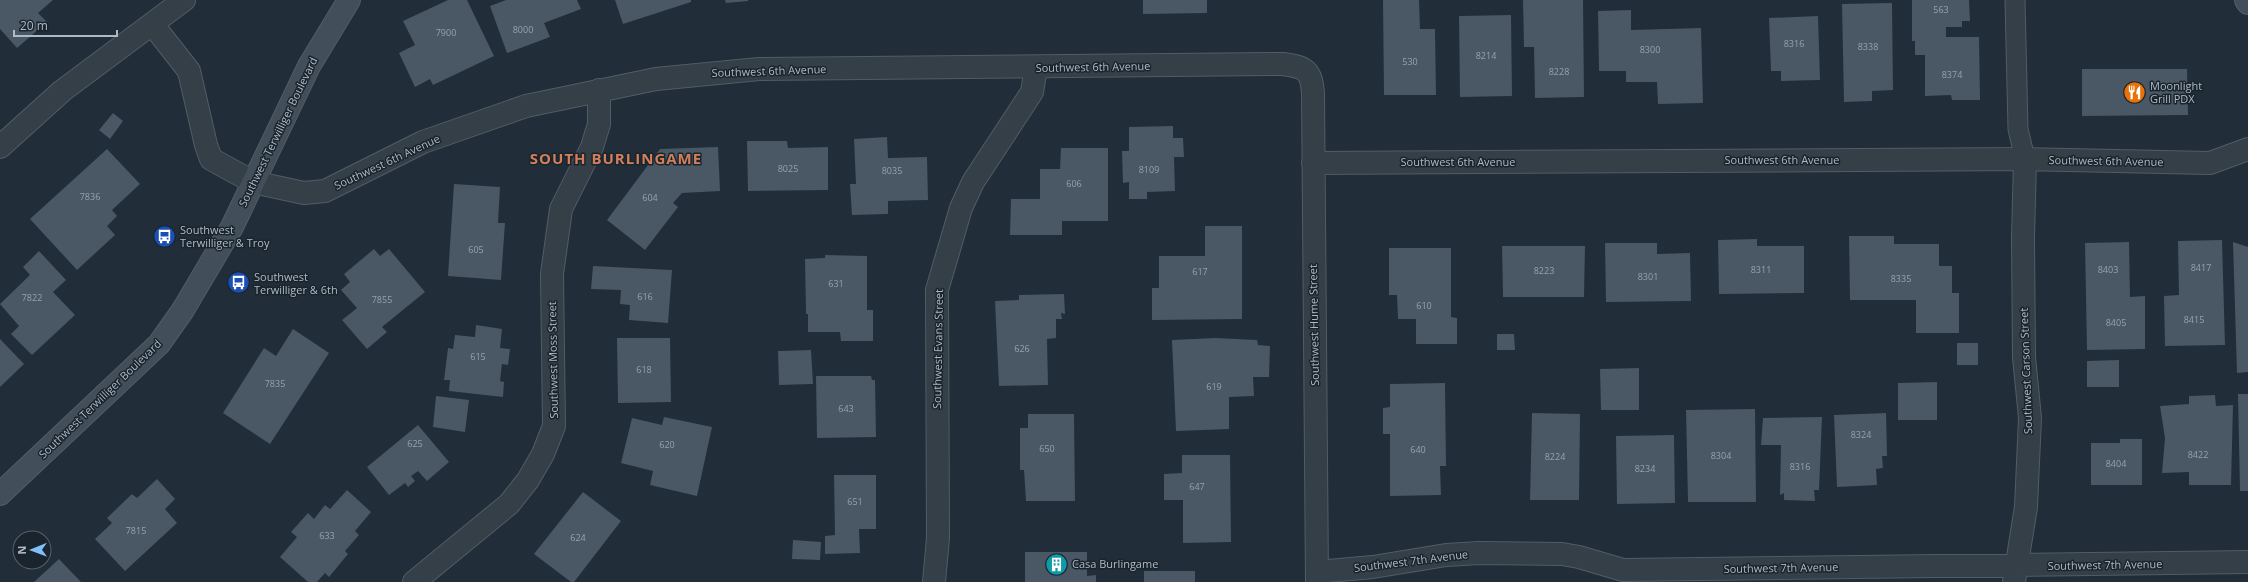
<svg xmlns="http://www.w3.org/2000/svg" width="2248" height="582" font-family="'Open Sans',sans-serif">
<style>
.building{fill:#495864}
.lines{fill:none;stroke-linecap:round;stroke-linejoin:round}
.service-casing{stroke:#515d66;stroke-width:21}
.minor-casing{stroke:#515d66;stroke-width:24}
.secondary-casing{stroke:#515d66;stroke-width:24}
.service{stroke:#343f48;stroke-width:19}
.minor{stroke:#343f48;stroke-width:22}
.secondary{stroke:#424f5b;stroke-width:22}
.labels{text-anchor:middle;stroke-width:3;stroke-linejoin:round;paint-order:stroke}
.number-label{font-size:9px;fill:#95a2ad}
.street-label{font-size:11px;fill:#aebac5;stroke:#1a242d}
.poi-label{font-size:11px;fill:#aebac5;stroke:#1a242d;text-anchor:start}
.district-label{font-size:15px;font-weight:bold;letter-spacing:1px;fill:#d2805c;stroke:#1a242d}
</style>
<rect width="100%" height="100%" fill="#212d38"/>
<path class="building" d="M0 0H53L38 13 47 22 17 48 0 29Z
M448 0H467L494 56 433 85 430 79 415 87 399 53 415 45 403 21Z
M506 0H577L581 9 544 23 550 37 507 53 490 6Z
M615 0H691V2L623 24Z
M725 0H748V1L726 3Z
M1143 0H1207V13L1143 14Z
M1383 0H1419L1420 29H1435L1436 95H1384Z
M1523 0H1583L1584 97 1535 98 1534 47H1524Z
M1912 0H1969L1970 21H1962V27H1946V37H1979L1980 100H1952L1951 95 1925 96V55H1915V41H1912Z
M1892 3 1893 90 1872 91V101L1844 102 1842 4Z
M1631 10V30L1701 28 1703 103 1658 104 1657 82H1626V71H1599L1598 11Z
M1511 15 1512 96 1460 97 1459 16Z
M1818 16 1820 80 1781 81V71H1771L1769 18Z
M2082 69H2187L2188 115 2082 116Z
M113 113 123 121 110 139 99 130Z
M1173 126V138H1183L1184 157H1174L1175 191 1147 192V199H1129V182L1123 183 1122 151H1129V127Z
M887 137 888 158 927 157 928 200 888 201V214L852 215 850 184H856L854 139Z
M747 141H787L788 148 828 147V190L748 191Z
M718 147 720 191 682 193 673 203 678 207 645 250 607 220 660 149Z
M1061 148H1108V221H1062V235H1010L1011 199H1040V169H1060Z
M107 149 140 184 112 210 117 216 107 226 115 235 77 270 30 219Z
M454 184 500 187 498 223H505L501 280 448 276Z
M1205 226H1242V319L1152 320V288H1159V256H1205Z
M1849 236H1894V244H1939V266H1952V293H1959V333H1916V300H1850Z
M1757 239V246H1804V293L1719 294 1718 240Z
M2222 240 2225 345 2165 346 2164 296 2179 295 2178 241Z
M2129 242 2130 297 2145 296V349L2087 350 2085 243Z
M2233 242 2248 247V372L2237 373Z
M1605 243H1657V254L1690 253 1691 301 1606 302Z
M1502 246H1585L1584 297H1503Z
M1389 248H1451V317L1457 318V344H1416V319H1398L1397 295H1389Z
M374 249 380 256 389 249 425 292 382 327 387 332 367 349 342 320 357 308 341 290 350 282 344 274Z
M39 251 66 280 53 292 75 315 32 355 11 334 19 326 0 304 30 275 23 267Z
M825 255 867 256V310H873V341H841L840 332H808V314H806L805 259 825 258Z
M593 266 672 270 668 323 629 320 630 305 620 304 621 290 591 289Z
M1064 294 1065 314 1061 313 1062 319H1056V338L1047 339 1048 385 999 386 995 301 1019 300V295Z
M476 325 502 329 500 348 510 349 508 365 502 364 500 381 504 382 503 397 449 391 450 380H444L448 348 453 349 455 335 475 337Z
M293 329 329 353 270 444 223 413 264 348 276 356Z
M1497 334H1514L1515 350H1497Z
M617 338H670L671 402 618 403Z
M1215 338 1257 340 1258 345 1270 346 1269 377H1253L1254 396 1229 397V429L1176 431 1172 340Z
M0 339 24 364 0 387Z
M1957 343H1978V365H1957Z
M811 350 813 384 779 385 778 351Z
M2119 360V387H2087V361Z
M1639 368V410H1601L1600 369Z
M816 376H871L872 380H875L876 437 817 438Z
M1937 382V420H1898V383Z
M1445 383 1446 466H1440L1441 495 1390 496V434H1383V408L1390 407V384Z
M2238 394H2248V491H2240Z
M2215 395 2216 406 2233 405 2231 485H2189V472L2162 473 2165 438 2160 406 2189 404V396Z
M436 396 469 400 465 432 433 427Z
M1755 409 1756 502H1688L1686 410Z
M1532 413 1580 414 1579 500H1530Z
M1886 413 1887 456H1882L1883 468 1876 469 1877 485 1837 487 1834 415Z
M1028 414H1074L1075 501H1026L1024 470H1020V428H1028Z
M664 417 712 427 697 496 650 485 653 471 621 463 632 418 662 425Z
M1822 417 1819 490H1814L1815 501 1784 500V493L1780 495 1781 445H1761L1763 418Z
M418 425 449 462 427 481 418 471 411 476 415 481 408 487 405 483 389 495 367 467Z
M1674 435 1675 503 1617 504 1616 436Z
M2120 439H2142V485H2091V443H2120Z
M1182 455H1230L1231 542 1183 543V500H1164V474L1182 473Z
M834 475H876V529H859L860 553 825 554V536L835 535Z
M157 479 175 499 165 509 177 523 125 571 95 539 112 523 107 518 132 494 137 498Z
M347 490 371 512 355 531 359 535 345 551 348 554 329 577 325 573 317 582H308L280 557 297 537 291 532 308 513 314 519 325 505 330 509Z
M583 492 621 521 574 582H571L534 554Z
M793 540 821 542 820 560 792 559Z
M1025 552H1087V576L1096 575V582H1025Z
M59 559 81 582H34Z
M1144 571H1195V582H1144Z"/>
<g class="lines">
<defs>
<path id="service" d="M2015 0 2018 129 2025 159"/>
<path id="minor" d="M153 25 189 71 206 145 211 159 253 182 304 193 325 191 423 142 526 106 656 79 759 69 1283 64C1306 67 1311 70 1313 93L1317 582
M0 147 62 91 184 0
M1313 163 2025 159 2210 163 2248 149
M1317 572 1373 567 1446 555 1479 553 1562 554 1579 557 1623 570 2248 562
M414 582 509 504 528 480 543 454 554 426 552 274 561 209 592 147 599 124V90
M934 582 938 538 937 290 961 208 973 182 1032 92 1036 68
M2014 582 2026 507 2030 418 2024 357 2023 238 2025 159"/>
<path id="secondary" d="M2246 0 2248 3
M0 494 159 344 183 310 232 227 309 66 349 0"/>
</defs>
<use href="#service" class="service-casing"/>
<use href="#minor" class="minor-casing"/>
<use href="#secondary" class="secondary-casing"/>
<use href="#service" class="service"/>
<use href="#minor" class="minor"/>
<use href="#secondary" class="secondary"/>
</g>
<defs>
<symbol id="restaurant-disc" viewBox="-11 -11 22 22"><circle r="9.5" fill="#e8710a" stroke="#1a242d"/><path d="M-5-6h1v4h1v-4h1v4h1v-4h1v5L-1.5 .5V6h-2V.5L-5-1ZM5-6V6H3V1.5H1.5Q1.5-4 5-6Z" fill="#fff"/></symbol>
<symbol id="bus-disc" viewBox="-11 -11 22 22"><circle r="9.5" fill="#1a4fb4" stroke="#1a242d"/><path d="M-5-6H5V4H4V6H2V4H-2V6H-4V4H-5ZM-3.5-4V0h7V-4ZM-3.5 1.2v1.5H-2V1.2ZM2 1.2v1.5H3.5V1.2Z" fill="#fff"/></symbol>
<symbol id="building-disc" viewBox="-11 -11 22 22"><circle r="9.5" fill="#0f9aa8" stroke="#1a242d"/><path d="M-4-6H4V6H1V3H-1V6H-4ZM-2.5-4.3h1.7v1.8h-1.7ZM.8-4.3h1.7v1.8H.8ZM-2.5-1h1.7V.8h-1.7ZM.8-1h1.7V.8H.8Z" fill="#fff"/></symbol>
</defs>
<g fill-rule="evenodd">
<use href="#restaurant-disc" x="2122" y="80" width="25" height="25"/>
<use href="#bus-disc" x="152" y="224" width="25" height="25"/>
<use href="#bus-disc" x="226" y="270" width="25" height="25"/>
<use href="#building-disc" x="1044" y="552" width="25" height="25"/>
</g>
<g class="labels">
<g class="number-label">
<text x="1941" y="13">563</text>
<text x="523" y="33">8000</text>
<text x="446" y="36">7900</text>
<text x="1794" y="47">8316</text>
<text x="1868" y="50">8338</text>
<text x="1650" y="53">8300</text>
<text x="1486" y="59">8214</text>
<text x="1410" y="65">530</text>
<text x="1559" y="75">8228</text>
<text x="1952" y="78">8374</text>
<text x="788" y="172">8025</text>
<text x="1149" y="173">8109</text>
<text x="892" y="174">8035</text>
<text x="1074" y="187">606</text>
<text x="90" y="200">7836</text>
<text x="650" y="201">604</text>
<text x="476" y="253">605</text>
<text x="2201" y="271">8417</text>
<text x="1761" y="273">8311</text>
<text x="2108" y="273">8403</text>
<text x="1544" y="274">8223</text>
<text x="1200" y="275">617</text>
<text x="1648" y="280">8301</text>
<text x="1901" y="282">8335</text>
<text x="836" y="287">631</text>
<text x="645" y="300">616</text>
<text x="32" y="301">7822</text>
<text x="382" y="303">7855</text>
<text x="1424" y="309">610</text>
<text x="2194" y="323">8415</text>
<text x="2116" y="326">8405</text>
<text x="1022" y="352">626</text>
<text x="478" y="360">615</text>
<text x="644" y="373">618</text>
<text x="275" y="387">7835</text>
<text x="1214" y="390">619</text>
<text x="846" y="412">643</text>
<text x="1861" y="438">8324</text>
<text x="415" y="447">625</text>
<text x="667" y="448">620</text>
<text x="1047" y="452">650</text>
<text x="1418" y="453">640</text>
<text x="2198" y="458">8422</text>
<text x="1721" y="459">8304</text>
<text x="1555" y="460">8224</text>
<text x="2116" y="467">8404</text>
<text x="1800" y="470">8316</text>
<text x="1645" y="472">8234</text>
<text x="1197" y="490">647</text>
<text x="855" y="505">651</text>
<text x="136" y="534">7815</text>
<text x="327" y="539">633</text>
<text x="578" y="541">624</text>
</g>
<g class="street-label">
<text transform="translate(1093 67) rotate(-1)" y="4">Southwest 6th Avenue</text>
<text transform="translate(769 71) rotate(-2)" y="4">Southwest 6th Avenue</text>
<text transform="translate(278 132) rotate(-64)" y="4">Southwest Terwilliger Boulevard</text>
<text x="1782" y="164">Southwest 6th Avenue</text>
<text transform="translate(2106 161) rotate(1)" y="4">Southwest 6th Avenue</text>
<text transform="translate(387 162) rotate(-25)" y="4">Southwest 6th Avenue</text>
<text x="1458" y="166">Southwest 6th Avenue</text>
<text transform="translate(1314 325) rotate(-91)" y="4">Southwest Hume Street</text>
<text transform="translate(938 349) rotate(-89)" y="4">Southwest Evans Street</text>
<text transform="translate(553 360) rotate(-91)" y="4">Southwest Moss Street</text>
<text transform="translate(2026 371) rotate(-92)" y="4">Southwest Carson Street</text>
<text transform="translate(100 399) rotate(-44)" y="4">Southwest Terwilliger Boulevard</text>
<text transform="translate(1411 561) rotate(-7)" y="4">Southwest 7th Avenue</text>
<text transform="translate(2105 565) rotate(-1)" y="4">Southwest 7th Avenue</text>
<text transform="translate(1781 568) rotate(-1)" y="4">Southwest 7th Avenue</text>
</g>
<g class="poi-label">
<text x="2150" y="90">Moonlight<tspan x="2150" dy="13">Grill PDX</tspan></text>
<text x="180" y="234">Southwest<tspan x="180" dy="13">Terwilliger &amp; Troy</tspan></text>
<text x="254" y="281">Southwest<tspan x="254" dy="13">Terwilliger &amp; 6th</tspan></text>
<text x="1072" y="568">Casa Burlingame</text>
</g>
<g class="district-label">
<text x="616" y="164">SOUTH BURLINGAME</text>
</g>
</g>
<g transform="translate(32 550) rotate(269)"><circle r="19" fill="#1a242d" stroke="#55606a"/>
<path d="M0-3L7 15L0 10L-7 15Z" fill="#82bef7"/>
<text y="-6" font-size="11" font-weight="bold" text-anchor="middle" fill="#aebac5">N</text>
</g>
<path d="M14 30v6h103v-6" fill="none" stroke="#aebac5" stroke-width="2"/>
<text x="20" y="30" font-size="12" fill="#aebac5" stroke="#1a242d" stroke-width="3" paint-order="stroke">20 m</text>
</svg>
